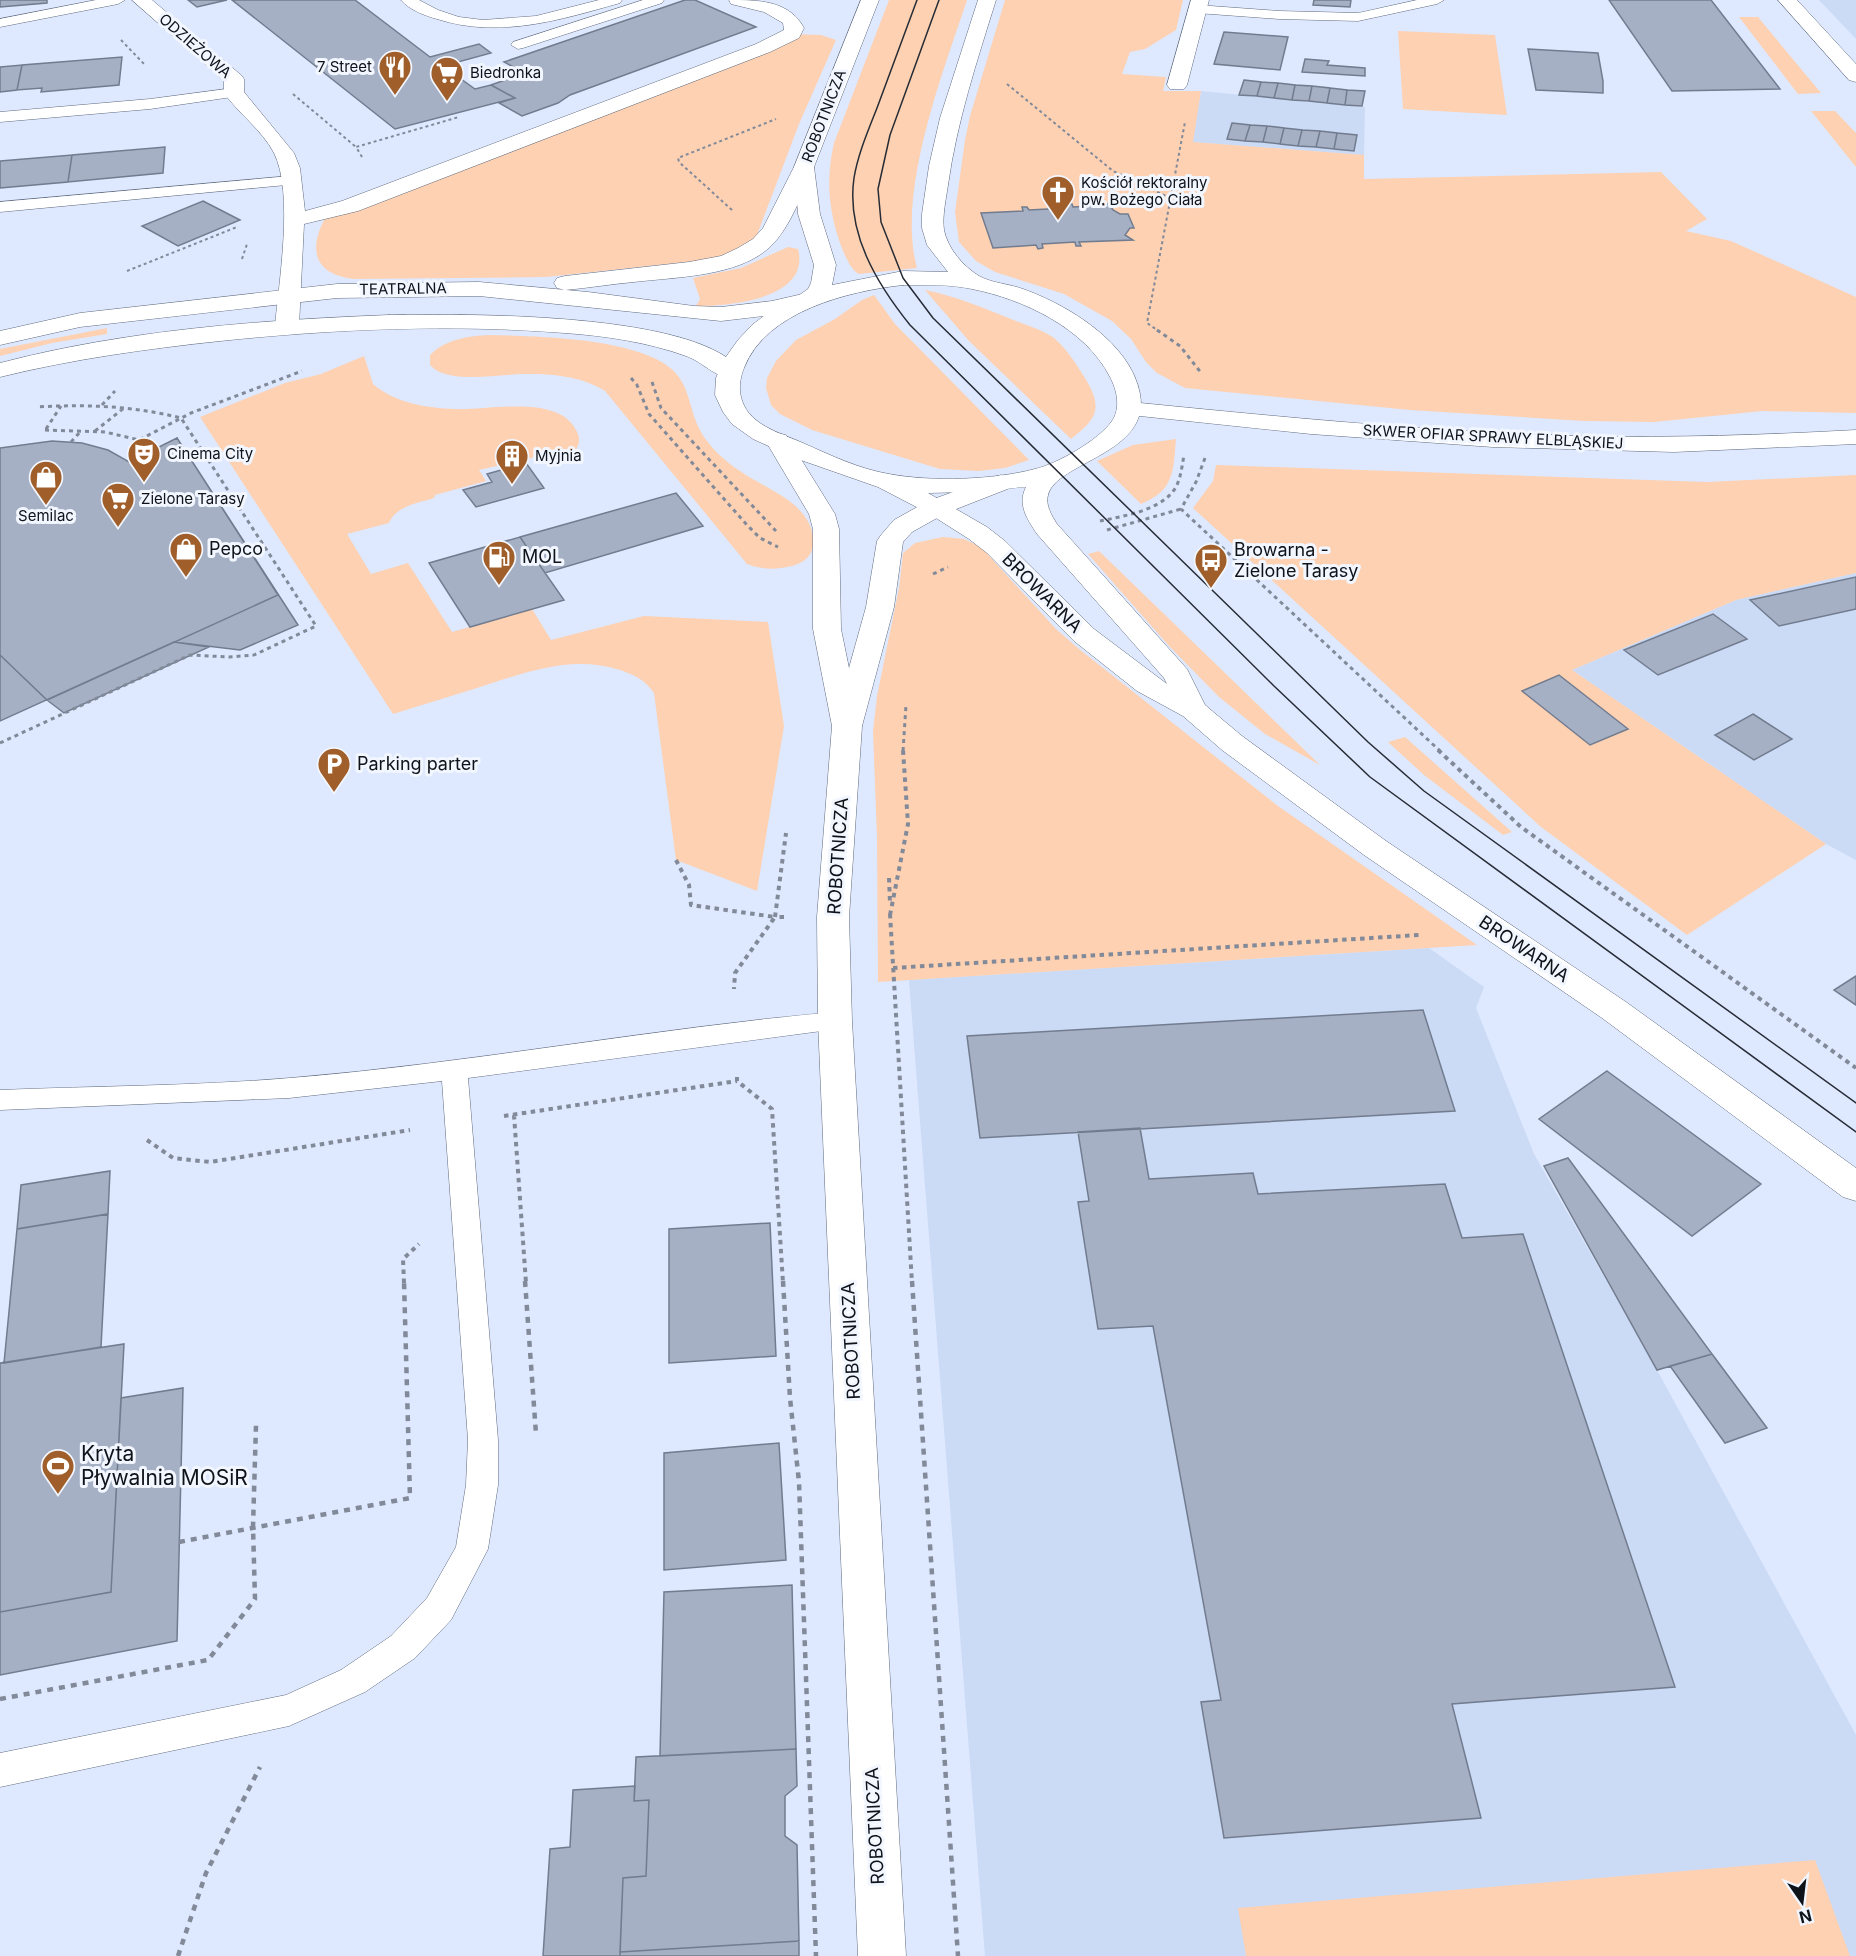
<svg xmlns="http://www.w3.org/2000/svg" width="1856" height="1956" font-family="Inter,sans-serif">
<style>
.built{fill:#cbdaf5}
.green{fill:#fdd1b2}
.building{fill:#a6b0c4;stroke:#727c8f;stroke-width:1.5}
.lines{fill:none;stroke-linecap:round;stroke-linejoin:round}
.service-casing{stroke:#616b7d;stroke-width:1}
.minor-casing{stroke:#616b7d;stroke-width:1}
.tertiary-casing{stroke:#616b7d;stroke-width:1}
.secondary-casing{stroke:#616b7d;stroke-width:1}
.path-far3{stroke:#828a99;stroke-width:2;stroke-dasharray:3 3;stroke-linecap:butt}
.path-far2{stroke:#828a99;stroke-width:3;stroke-dasharray:4 4;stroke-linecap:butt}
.path-far1{stroke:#828a99;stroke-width:4;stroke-dasharray:4.5 4.5;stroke-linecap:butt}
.path{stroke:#828a99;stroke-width:4.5;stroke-dasharray:6 6;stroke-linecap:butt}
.service{fill:#fff;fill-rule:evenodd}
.minor{fill:#fff;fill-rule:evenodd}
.tertiary{fill:#fff;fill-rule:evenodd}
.secondary{fill:#fff;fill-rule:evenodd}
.tram{stroke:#272c35;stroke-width:1.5}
.labels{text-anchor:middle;stroke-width:6;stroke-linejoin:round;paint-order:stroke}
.far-street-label{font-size:15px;fill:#0e1219;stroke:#f2f6ff}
.far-poi-label{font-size:15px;fill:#0e1219;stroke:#f2f6ff;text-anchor:start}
.poi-label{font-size:18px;fill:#0e1219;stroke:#f2f6ff;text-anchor:start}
.street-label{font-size:18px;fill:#0e1219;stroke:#f2f6ff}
.near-poi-label{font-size:21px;fill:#0e1219;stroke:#f2f6ff;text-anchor:start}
</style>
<rect width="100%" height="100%" fill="#dee9ff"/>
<path class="built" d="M1819 0H1856V39Z
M1201 91 1365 107 1364 155 1192 142Z
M1856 573V860L1826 844 1572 670 1736 600Z
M1429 948 1484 987 1476 1008 1534 1154 1657 1370 1856 1735V1956H985L909 980Z"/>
<path class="green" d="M889 0H967C943 73 896 192 917 268L859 274C851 270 847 259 843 251 829 215 825 181 834 143Z
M1005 0H1183L1176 30 1145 49 1130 52 1122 74 1166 77 1163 91H1201L1193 142 1364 155V179L1661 172 1707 219 1686 231 1731 241 1856 297V413L1762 411 1654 422 1584 421 1410 410 1185 388 1157 373 1146 362 1131 339 1112 321 1064 294 995 272 976 261 959 242 955 212 965 140 970 116Z
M1739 17H1758L1821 93 1798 94Z
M1398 31 1495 35 1507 115 1403 109Z
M792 34 821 35 836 40 799 124 757 235C746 249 723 256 705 260L546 277 354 279C311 274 308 246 328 213Z
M1811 111H1835L1856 133V167Z
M788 247 798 249C811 299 730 306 696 306L700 299 693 278 741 268Z
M925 290C956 296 986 309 1016 321 1029 326 1043 330 1054 338 1067 349 1076 364 1085 378 1103 408 1098 418 1071 439L969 341Z
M874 295 895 324 1029 460 1005 468 979 471 940 469 812 430 780 414 771 405 766 388 767 378 776 361 796 340 835 319 862 300Z
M107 328V334L52 343 0 356V349Z
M490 335C537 336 614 338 656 359 697 379 683 409 707 441 716 453 728 463 740 471 766 490 816 504 813 545 812 559 799 565 787 567 772 570 761 569 747 564L605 391C583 377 555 374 529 374 503 373 448 386 430 365V355C446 339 468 336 490 335Z
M364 356 373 384C395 403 426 408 455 409 488 411 562 392 578 434 584 451 562 466 548 466L540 456 479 470 486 481 435 495 434 498C418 503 396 506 389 523L347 534 371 574 408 563 452 632 532 609 551 640 644 616 768 622 784 726 757 891 676 860 654 693C645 680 635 675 620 670 571 654 524 673 477 688 449 697 421 705 393 714L200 417 285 383 321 374Z
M1176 439C1173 471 1175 490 1141 504L1097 461 1133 445Z
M1216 465 1707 482 1856 475V573L1736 600 1572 670 1826 844 1687 935 1541 827 1193 508 1213 481Z
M943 537 964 539 981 547 1056 629 1079 649 1278 806 1477 945 878 982 877 838 873 731 877 696 899 588 903 553 915 543Z
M1099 551 1320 765 1265 734 1219 697 1169 646 1088 554Z
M1405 737 1512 832 1503 835 1424 775 1388 742Z
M1815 1860 1850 1956H1246L1238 1908Z"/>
<path class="building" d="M0 0H47V3L0 7Z
M188 0H227L197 7Z
M232 0H355L430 57 479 44 491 53 443 66 475 89 491 85 515 98 395 129Z
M685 0H695L756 27 570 95 558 103 522 116 499 103 515 98 491 85 525 73 504 62Z
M1314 0H1351L1350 7 1313 5Z
M1609 0H1711L1780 89 1672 91Z
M1224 32 1288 37 1280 70 1214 64Z
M1528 49 1598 53 1603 81V93L1536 90Z
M122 57 119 85 41 92 42 88 17 90 22 65Z
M1305 59 1329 61 1327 65 1365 68V76L1302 72Z
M22 65 17 90 0 92V67Z
M1244 80 1261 82 1257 96 1239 95Z
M1261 82 1278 83 1274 98 1257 96Z
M1278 83 1295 85 1292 100 1274 98Z
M1295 85 1312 86 1309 101 1292 100Z
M1312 86 1330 88 1327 103 1309 101Z
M1330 88 1347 90 1345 105 1327 103Z
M1347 90 1365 91 1362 106 1345 105Z
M1232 123 1250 125 1245 141 1227 139Z
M1250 125 1267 126 1263 142 1245 141Z
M1267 126 1284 128 1280 144 1263 142Z
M1284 128 1302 130 1298 146 1280 144Z
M1302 130 1320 131 1316 147 1298 146Z
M1320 131 1337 133 1334 149 1316 147Z
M1337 133 1357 135 1354 151 1334 149Z
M165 147 163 173 68 182 72 155Z
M72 155 68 182 0 188V161Z
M203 201 240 220 178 246 142 226Z
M1110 202 1115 203 1111 207 1113 210 1120 214H1128L1134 228H1130L1125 235 1133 240 1079 242 1081 246H1076L1075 242 1042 244 1043 248 1038 249 1036 245 993 248 981 213 1023 211 1022 207H1027L1029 210 1067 208 1066 204H1072L1073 207 1106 205Z
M177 438 298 625 240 650 174 642 0 721V448L52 441 82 443 108 450 129 462Z
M177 438 278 595 47 700 0 655V448L52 441 82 443 108 450 129 462Z
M526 463 544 488 476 507 463 490 492 482 487 474Z
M676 493 703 526 545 573 520 537Z
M520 537 564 600 470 627 429 563Z
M1856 577V609L1779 626 1750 600Z
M1713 614 1747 639 1658 675 1624 650Z
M174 642 209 647 64 713 47 700Z
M1559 675 1628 729 1590 745 1522 691Z
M1753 714 1792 739 1754 760 1715 735Z
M1856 976V1005L1834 990Z
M1423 1010 1455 1111 980 1138 967 1036Z
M1607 1071 1761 1184 1692 1236 1539 1119Z
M1140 1128 1149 1179 1253 1173 1258 1194 1445 1184 1462 1238 1523 1234 1675 1687 1452 1704 1481 1818 1224 1838 1201 1702 1221 1700 1153 1326 1098 1329 1078 1202 1089 1201 1078 1132Z
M1568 1158 1712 1354 1657 1370 1544 1166Z
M110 1171 108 1214 17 1229 21 1185Z
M108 1214 101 1347 4 1363 17 1229Z
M770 1223 776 1356 669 1363V1229Z
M124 1344 111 1592 0 1612V1363Z
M1712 1354 1767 1428 1725 1443 1670 1366Z
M183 1388 177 1641 0 1675V1612L111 1592 121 1398Z
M779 1443 786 1560 664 1570V1453Z
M792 1585 796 1749 660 1756 664 1592Z
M796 1749 797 1786 785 1796V1836L797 1845 799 1941 620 1952 623 1878 646 1876 649 1800 634 1801 636 1757Z
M635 1786 634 1801 649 1800 646 1876 623 1878 620 1956H543L550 1849 570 1847 573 1790Z
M799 1941V1956H620V1952Z"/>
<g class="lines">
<defs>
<path id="service" d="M96 0H125L118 4 0 27V19Z
M401 0H419L438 10 459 17 483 20 536 16 599 0H622L620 3C560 20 499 39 437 19 426 16 409 10 401 0Z
M643 0H664L662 3 523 48 518 49 511 45 513 42Z
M1417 0H1444L1437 4 1358 21 1279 19 1197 13 1190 9 1197 5 1279 11 1358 13Z
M234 88 239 90 242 93 239 96 150 109 0 122V112L150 99Z
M291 176 299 181 297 184 0 212V202Z
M835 1012 844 1014 848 1021 844 1028 468 1078 498 1440V1485L488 1549 451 1620 415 1658 365 1692 289 1726 0 1787V1753L286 1695 341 1670 391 1636 427 1598 456 1547 466 1485 468 1440 442 1081 289 1098 0 1110V1090C96 1086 194 1086 290 1078 473 1063 653 1028 835 1012Z"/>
<path id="minor" d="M132 0H152L241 75 244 79V92L294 153 300 168 305 211 342 201 756 44 784 30 783 23 764 12 731 4 729 0C758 0 789 0 804 28L799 38 770 52 358 211 304 224 299 326 295 331 287 333 279 331 275 326C279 281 294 193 274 153 262 130 239 114 224 93V81Z
M1191 0H1209L1187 85 1184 89H1170L1167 85Z
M1778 0H1797L1856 64V82L1849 80Z
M1130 402C1281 417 1432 432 1583 436 1674 438 1765 435 1856 430V444L1674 452 1493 447 1311 434 1121 414 1118 409 1121 404Z
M777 433 786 435 835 514 839 529 841 629 849 668 866 607 877 541 881 535 894 520 928 501 992 478 1001 475 1010 478 1014 483 1010 488 946 513 912 532 903 542 894 607 862 726 849 917 852 1021 906 1956H858L818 1021 817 917 832 726 813 629V529L809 514 765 440 768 435Z"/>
<path id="tertiary" d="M804 161 811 163 814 167C802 193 791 227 770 247 738 277 675 277 634 282 611 284 588 288 565 290L557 288 554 283 557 278 565 276 689 262 721 256 738 248 753 239 763 228 794 167 797 163Z
M479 282 588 292 694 306 721 307 772 301 807 293 815 295 818 300 815 305 772 315 721 321 479 296 337 298 80 327 0 345V331L80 313 337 284Z
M389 315C461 314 700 311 742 372L738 377C718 382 704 362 686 356 647 342 606 336 565 333 450 324 335 329 220 341 146 349 73 359 0 377V363C126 330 260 320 389 315Z"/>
<path id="secondary" d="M861 0H879L814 167 820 214 836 265 832 285 903 271 948 272 927 245 922 228V214L929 166 940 118 978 0H996C977 61 957 121 948 185 946 199 942 216 944 230 948 249 963 266 979 276 991 283 1010 284 1023 289 1068 305 1131 343 1140 394 1151 454 1056 462 1048 495 1045 505 1052 516 1057 524L1187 669 1205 705 1242 736 1386 841 1626 1002 1856 1168V1201L1843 1197 1602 1018 1364 855 1222 750 1183 716 1137 691 1074 641 987 553 969 539 928 513 878 487 795 458 753 439 732 424 723 412 715 395 716 378 723 361 738 340 752 325 769 312 798 296 808 289 811 283 814 265 798 214 794 167ZM903 285C926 285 949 284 972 289 1023 299 1085 328 1110 377 1117 390 1121 408 1112 421 1099 440 1057 464 1035 469 994 480 931 482 889 474 859 469 830 455 803 443 785 435 760 428 748 412 738 398 738 383 744 368 766 311 849 291 903 285ZM1026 487C1017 504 1027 519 1037 534L1164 678 1167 684 1094 629 1005 541 987 527 928 493 968 492Z"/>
</defs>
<use href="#service" class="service-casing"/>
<use href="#minor" class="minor-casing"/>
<use href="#tertiary" class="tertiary-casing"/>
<use href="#secondary" class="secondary-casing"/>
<path class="path-far3" d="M121 40 145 65
M1007 84 1113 171 1170 198
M293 94 356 147
M362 157 356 147 459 117
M732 210 679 162 678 158 776 119
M242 259 247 244
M127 271 237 227
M1160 332 1147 323 1185 122"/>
<path class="path-far2" d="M1157 330 1180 346 1202 374
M631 378 637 385 649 414 747 525 760 538 778 547
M652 382 661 408 776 531
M102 405 115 391
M46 429 61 406
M45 430 105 432 139 440 191 413 302 371
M95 431 124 408
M71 442 81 431
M1205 458 1196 482 1181 509 1440 751
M1100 521C1124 516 1163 510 1176 487 1181 477 1182 466 1184 455
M1107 530 1181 509
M933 574 948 567
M0 743 190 655 229 657 254 655 316 626 181 418C133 406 86 404 37 407
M903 751 906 705"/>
<path class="path-far1" d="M1438 750 1521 827 1856 1068
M676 860 689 885 691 905 775 917 735 973 734 989
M889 878 890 903
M890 914 912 1283
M890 915 908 824 903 750
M784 917H775L786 833
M893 968 1419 935
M737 1077V1081L772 1109 783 1283
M514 1115 526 1283
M504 1116 737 1081
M147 1140 173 1158 210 1162 410 1130
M404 1283 403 1259 419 1244"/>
<path class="path" d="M525 1281 536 1434
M783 1281 790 1398 799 1482 816 1956
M912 1281 958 1956
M179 1542 410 1498 404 1281
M0 1699 208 1660 255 1599 253 1527 256 1425
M178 1956 206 1873 260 1767"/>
<use href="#service" class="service"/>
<use href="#minor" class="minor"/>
<use href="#tertiary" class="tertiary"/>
<use href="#secondary" class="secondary"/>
<path class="tram" d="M917 0C904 36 890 72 877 108 868 131 858 154 854 178 846 233 877 284 910 325L1274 686 1370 777 1856 1132
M939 0 890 135 878 189 881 222 903 278 933 318 1368 742 1424 791 1856 1103"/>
</g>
<defs>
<symbol id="restaurant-pin" viewBox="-11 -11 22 30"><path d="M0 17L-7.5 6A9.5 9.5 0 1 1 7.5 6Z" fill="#a05f2a" stroke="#f2f6ff"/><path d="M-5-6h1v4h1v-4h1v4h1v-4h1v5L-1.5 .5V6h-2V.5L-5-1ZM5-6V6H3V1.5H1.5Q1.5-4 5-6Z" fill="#fff"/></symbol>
<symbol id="supermarket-pin" viewBox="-11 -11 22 30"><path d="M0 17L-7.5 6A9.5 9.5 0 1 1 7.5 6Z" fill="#a05f2a" stroke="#f2f6ff"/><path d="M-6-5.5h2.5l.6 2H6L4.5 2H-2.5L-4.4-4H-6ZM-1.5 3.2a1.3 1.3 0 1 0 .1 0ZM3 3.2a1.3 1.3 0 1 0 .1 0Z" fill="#fff"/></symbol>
<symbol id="church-pin" viewBox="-11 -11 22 30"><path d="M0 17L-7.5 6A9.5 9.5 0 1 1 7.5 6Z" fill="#a05f2a" stroke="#f2f6ff"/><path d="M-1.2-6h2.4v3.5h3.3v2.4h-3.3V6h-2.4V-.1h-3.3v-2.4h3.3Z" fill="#fff"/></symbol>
<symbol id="theatre-pin" viewBox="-11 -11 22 30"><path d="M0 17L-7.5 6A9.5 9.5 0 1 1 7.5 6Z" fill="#a05f2a" stroke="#f2f6ff"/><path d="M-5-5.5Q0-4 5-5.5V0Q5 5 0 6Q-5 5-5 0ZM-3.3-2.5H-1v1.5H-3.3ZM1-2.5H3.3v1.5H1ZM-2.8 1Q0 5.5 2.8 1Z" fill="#fff"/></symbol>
<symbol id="building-pin" viewBox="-11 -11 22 30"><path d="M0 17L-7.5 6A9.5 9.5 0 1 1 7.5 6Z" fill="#a05f2a" stroke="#f2f6ff"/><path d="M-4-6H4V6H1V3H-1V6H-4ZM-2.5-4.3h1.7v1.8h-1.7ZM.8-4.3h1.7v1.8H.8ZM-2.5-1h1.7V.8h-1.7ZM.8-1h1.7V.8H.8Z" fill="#fff"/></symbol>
<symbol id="shop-pin" viewBox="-11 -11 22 30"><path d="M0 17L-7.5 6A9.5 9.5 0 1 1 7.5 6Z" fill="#a05f2a" stroke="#f2f6ff"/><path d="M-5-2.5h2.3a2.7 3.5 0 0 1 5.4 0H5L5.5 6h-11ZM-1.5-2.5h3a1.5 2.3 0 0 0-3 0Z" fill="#fff"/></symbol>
<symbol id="fuel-pin" viewBox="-11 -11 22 30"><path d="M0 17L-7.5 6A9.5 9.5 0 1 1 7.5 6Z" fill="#a05f2a" stroke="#f2f6ff"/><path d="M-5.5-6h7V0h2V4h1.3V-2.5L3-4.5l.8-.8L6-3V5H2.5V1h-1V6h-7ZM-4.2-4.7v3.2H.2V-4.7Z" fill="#fff"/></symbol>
<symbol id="bus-pin" viewBox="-11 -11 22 30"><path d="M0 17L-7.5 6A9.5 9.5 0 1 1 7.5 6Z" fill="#a05f2a" stroke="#f2f6ff"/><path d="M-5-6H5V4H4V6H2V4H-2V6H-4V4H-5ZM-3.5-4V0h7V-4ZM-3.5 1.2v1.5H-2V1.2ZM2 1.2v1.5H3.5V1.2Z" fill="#fff"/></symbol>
<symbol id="parking-pin" viewBox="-11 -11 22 30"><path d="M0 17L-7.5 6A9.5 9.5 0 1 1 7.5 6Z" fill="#a05f2a" stroke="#f2f6ff"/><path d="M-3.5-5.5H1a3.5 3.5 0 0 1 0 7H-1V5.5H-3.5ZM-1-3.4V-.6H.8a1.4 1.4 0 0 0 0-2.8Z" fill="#fff"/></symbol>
<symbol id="stadium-pin" viewBox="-11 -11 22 30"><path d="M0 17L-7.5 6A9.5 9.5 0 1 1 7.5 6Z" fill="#a05f2a" stroke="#f2f6ff"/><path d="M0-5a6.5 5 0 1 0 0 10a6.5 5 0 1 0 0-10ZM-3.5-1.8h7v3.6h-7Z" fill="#fff"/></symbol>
</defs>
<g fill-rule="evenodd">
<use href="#restaurant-pin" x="376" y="48" width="38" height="52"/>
<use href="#supermarket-pin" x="428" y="54" width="38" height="52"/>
<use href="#church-pin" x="1039" y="173" width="38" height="52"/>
<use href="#theatre-pin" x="125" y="435" width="38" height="52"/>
<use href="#building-pin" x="493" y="437" width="38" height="52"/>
<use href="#shop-pin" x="27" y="458" width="38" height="52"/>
<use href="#supermarket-pin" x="99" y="480" width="38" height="52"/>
<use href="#shop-pin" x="167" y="530" width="38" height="52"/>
<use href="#fuel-pin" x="480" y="538" width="38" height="52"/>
<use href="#bus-pin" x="1192" y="541" width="38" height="52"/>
<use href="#parking-pin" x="315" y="745" width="38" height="52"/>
<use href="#stadium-pin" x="39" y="1447" width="38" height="52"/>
</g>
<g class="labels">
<g class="far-street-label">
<text transform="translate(195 46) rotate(41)" y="5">ODZIEŻOWA</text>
<text transform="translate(824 116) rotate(-69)" y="5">ROBOTNICZA</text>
<text transform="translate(403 289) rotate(-1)" y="5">TEATRALNA</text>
<text transform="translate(1493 437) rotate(3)" y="5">SKWER OFIAR SPRAWY ELBLĄSKIEJ</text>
</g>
<g class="far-poi-label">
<text x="372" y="72" text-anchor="end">7 Street</text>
<text x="470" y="78">Biedronka</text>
<text x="1081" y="188">Kościół rektoralny<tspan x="1081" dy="17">pw. Bożego Ciała</tspan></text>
<text x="167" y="459">Cinema City</text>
<text x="535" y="461">Myjnia</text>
<text x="141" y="504">Zielone Tarasy</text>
<text x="46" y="521" text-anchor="middle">Semilac</text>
</g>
<g class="poi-label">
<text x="209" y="555">Pepco</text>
<text x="1234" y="556">Browarna -<tspan x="1234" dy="21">Zielone Tarasy</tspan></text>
<text x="522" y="563">MOL</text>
<text x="357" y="770">Parking parter</text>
</g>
<g class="street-label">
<text transform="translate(1042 593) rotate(45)" y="6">BROWARNA</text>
<text transform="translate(838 856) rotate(-86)" y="6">ROBOTNICZA</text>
<text transform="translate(1524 949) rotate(34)" y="6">BROWARNA</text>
<text transform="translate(851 1341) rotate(-93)" y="6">ROBOTNICZA</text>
<text transform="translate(875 1826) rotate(-93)" y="6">ROBOTNICZA</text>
</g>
<g class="near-poi-label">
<text x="81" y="1461">Kryta<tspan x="81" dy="24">Pływalnia MOSiR</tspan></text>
</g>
</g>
<g transform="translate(1802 1902) rotate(166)" stroke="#f2f6ff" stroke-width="4.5" paint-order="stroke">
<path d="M0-4.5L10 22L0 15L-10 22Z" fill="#0e1219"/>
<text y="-9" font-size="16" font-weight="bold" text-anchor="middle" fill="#0e1219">N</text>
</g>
</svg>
